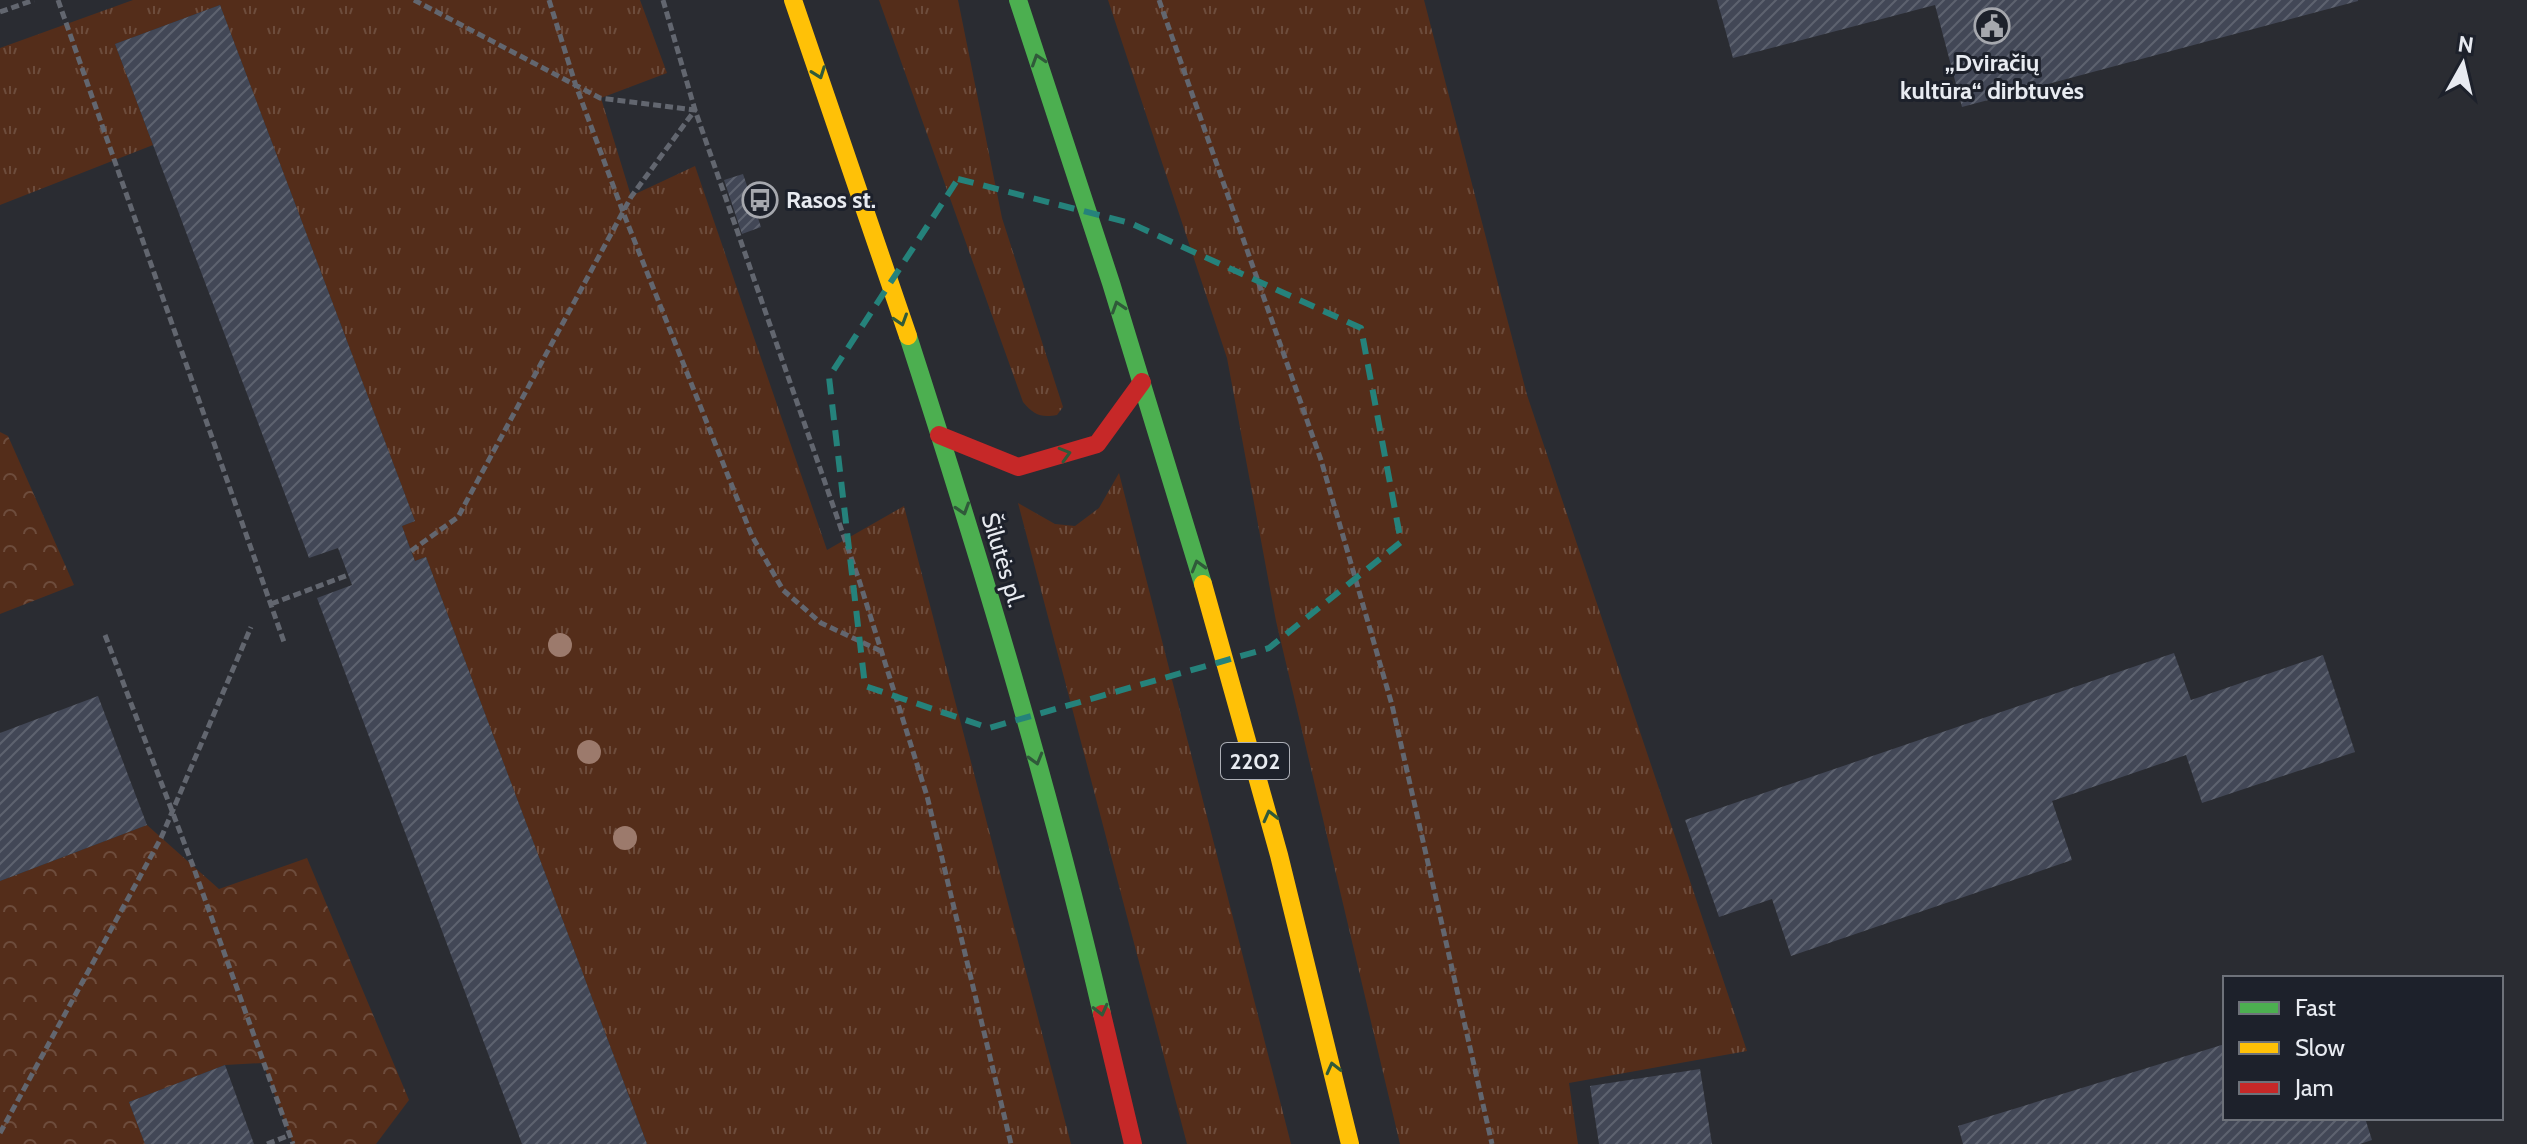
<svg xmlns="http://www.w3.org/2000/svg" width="2527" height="1144" font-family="Cabin,sans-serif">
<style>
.grass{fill:url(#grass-tufts)}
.forest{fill:url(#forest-crowns)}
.building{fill:url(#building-hatch)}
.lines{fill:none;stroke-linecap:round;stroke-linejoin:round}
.path{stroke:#62666f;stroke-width:5;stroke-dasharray:8 4;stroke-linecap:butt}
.fast{stroke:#4caf50;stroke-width:18}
.slow{stroke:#ffc107;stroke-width:18}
.jam{stroke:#c62828;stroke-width:18}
.tree{fill:#9c7a6c}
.oneway{stroke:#305a3a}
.marked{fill:none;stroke:#25827b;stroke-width:6;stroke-dasharray:16 10;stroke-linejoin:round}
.labels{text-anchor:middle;stroke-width:6;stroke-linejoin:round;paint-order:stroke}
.shield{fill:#1d212b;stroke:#abaeb6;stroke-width:2}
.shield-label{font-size:22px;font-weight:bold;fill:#e8ebf1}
.poi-label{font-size:24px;font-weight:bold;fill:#e8ebf1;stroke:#1d212b}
.street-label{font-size:24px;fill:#e8ebf1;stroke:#1d212b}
</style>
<defs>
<pattern id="grass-tufts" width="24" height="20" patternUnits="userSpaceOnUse" patternTransform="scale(2)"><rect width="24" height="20" fill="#542d1a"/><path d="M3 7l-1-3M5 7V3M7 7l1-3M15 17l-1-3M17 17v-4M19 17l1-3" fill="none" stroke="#6d4c3c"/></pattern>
<pattern id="forest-crowns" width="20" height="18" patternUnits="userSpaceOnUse" patternTransform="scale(2)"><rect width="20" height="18" fill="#542d1a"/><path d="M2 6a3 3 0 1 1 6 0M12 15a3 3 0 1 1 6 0" fill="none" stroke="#6d4c3c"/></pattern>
<pattern id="building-hatch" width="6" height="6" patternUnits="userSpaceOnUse" patternTransform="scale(2)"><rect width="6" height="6" fill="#424756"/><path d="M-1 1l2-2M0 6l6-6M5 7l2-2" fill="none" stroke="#5d626f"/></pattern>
</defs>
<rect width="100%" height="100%" fill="#2a2c32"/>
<path class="grass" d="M133 0H640L667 73 601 98 631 196 695 166 827 550 904 506 1071 1144H647L426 557 415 561 402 526 415 521 220 5 115 44 153 145 0 205V48Z
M879 0H958L1002 218 1063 407 1057 415C1041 418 1034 415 1023 402Z
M1108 0H1424L1527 395 1747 1051 1569 1083 1578 1144H1400L1276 621 1227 358Z
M1119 473 1291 1144H1187L1018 503 1055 524 1075 526 1099 508Z"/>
<path class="forest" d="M0 432 8 436 74 585 0 614Z
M147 825 219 889 307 858 409 1100 376 1144H293L263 1063 225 1065 129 1102 145 1144H0V881Z"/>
<path class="building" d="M1717 0H2358V1L1962 107 1935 5 1733 58Z
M220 5 415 521 402 526 411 551 415 561 426 557 647 1144H522L317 598 352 585 338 548 309 558 115 44Z
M743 174 761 227 742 234 724 180Z
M2174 653 2191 700 2323 655 2355 752 2202 803 2186 755 2052 801 2072 860 1791 956 1772 899 1719 917 1685 820Z
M98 696 147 825 0 881V733Z
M2225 1044V1118H2365L2372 1140 2360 1144H1963L1958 1126Z
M225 1065 254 1144H145L129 1102Z
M1700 1069 1712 1144H1599L1590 1086Z"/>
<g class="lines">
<path class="path" d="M58 0 284 642
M549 0 576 86 623 212 752 536 783 590 821 623 883 652
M663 0 695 110 859 580 927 796 1011 1144
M1159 0 1321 460 1392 705 1492 1144
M0 12 34 0
M411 551 458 517 631 197 695 110 600 98 414 0
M271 604 348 575
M105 635 193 866 293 1144
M0 1133 161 838 251 627
M267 1144 290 1135"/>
<path class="fast" d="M1018 0 1111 283 1203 584
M908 336C980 559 1049 785 1102 1014"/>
<path class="slow" d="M793 0 908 336
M1203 584 1279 855 1350 1144"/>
<path class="jam" d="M939 435 1018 467 1097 444 1142 382
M1102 1014 1133 1144"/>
</g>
<g class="tree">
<circle cx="560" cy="645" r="12"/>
<circle cx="589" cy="752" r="12"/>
<circle cx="625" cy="838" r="12"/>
</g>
<defs><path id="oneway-chevron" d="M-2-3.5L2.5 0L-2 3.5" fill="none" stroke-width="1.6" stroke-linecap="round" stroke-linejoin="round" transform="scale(2)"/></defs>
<g class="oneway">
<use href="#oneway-chevron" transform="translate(1038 60) rotate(-108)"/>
<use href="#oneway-chevron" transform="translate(819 73) rotate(70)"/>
<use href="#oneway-chevron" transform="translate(1118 307) rotate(-108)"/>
<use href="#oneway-chevron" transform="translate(901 320) rotate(72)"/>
<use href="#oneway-chevron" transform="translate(1065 454) rotate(-16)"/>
<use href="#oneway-chevron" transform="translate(963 509) rotate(72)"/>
<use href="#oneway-chevron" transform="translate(1198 566) rotate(-106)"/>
<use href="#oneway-chevron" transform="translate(1036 759) rotate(74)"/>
<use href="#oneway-chevron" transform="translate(1270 816) rotate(-104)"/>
<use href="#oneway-chevron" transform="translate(1101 1010) rotate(76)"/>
<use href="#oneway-chevron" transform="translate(1333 1068) rotate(-104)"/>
</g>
<path class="marked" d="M958 179 1130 223 1361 328 1401 542 1269 648 989 728 865 686 829 377Z"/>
<defs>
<symbol id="civic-ring" viewBox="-11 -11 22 22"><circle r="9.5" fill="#1d212b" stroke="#a6a8ae" stroke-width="1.5"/><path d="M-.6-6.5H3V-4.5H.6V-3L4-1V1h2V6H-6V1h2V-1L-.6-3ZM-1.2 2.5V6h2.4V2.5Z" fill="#a6a8ae"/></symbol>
<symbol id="bus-ring" viewBox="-11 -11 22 22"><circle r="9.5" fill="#1d212b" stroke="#a6a8ae" stroke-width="1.5"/><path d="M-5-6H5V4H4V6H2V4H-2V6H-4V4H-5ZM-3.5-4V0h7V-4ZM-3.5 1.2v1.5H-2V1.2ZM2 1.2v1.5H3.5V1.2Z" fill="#a6a8ae"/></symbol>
</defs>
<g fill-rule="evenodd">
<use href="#civic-ring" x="1972" y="6" width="40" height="40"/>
<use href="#bus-ring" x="740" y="180" width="40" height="40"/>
</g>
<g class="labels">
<rect class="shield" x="1221" y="743" width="68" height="36" rx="6"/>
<g class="shield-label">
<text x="1255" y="769">2202</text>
</g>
<g class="poi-label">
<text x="1992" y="71">„Dviračių<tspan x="1992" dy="28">kultūra“ dirbtuvės</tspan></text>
<text x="786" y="208" text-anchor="start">Rasos st.</text>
</g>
<g class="street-label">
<text transform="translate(1003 560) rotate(73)" y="8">Šilutės pl.</text>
</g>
</g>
<rect x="2223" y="976" width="280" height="144" fill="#1d212b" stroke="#6e727a" stroke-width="2"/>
<rect x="2239" y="1002" width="40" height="12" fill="#4caf50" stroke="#6e727a" stroke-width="2"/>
<text x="2295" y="1016" font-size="24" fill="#e8ebf1">Fast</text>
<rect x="2239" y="1042" width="40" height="12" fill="#ffc107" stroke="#6e727a" stroke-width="2"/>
<text x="2295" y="1056" font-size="24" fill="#e8ebf1">Slow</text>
<rect x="2239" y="1082" width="40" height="12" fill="#c62828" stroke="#6e727a" stroke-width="2"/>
<text x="2295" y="1096" font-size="24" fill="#e8ebf1">Jam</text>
<g transform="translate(2463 64) rotate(8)" stroke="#1d212b" stroke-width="6" paint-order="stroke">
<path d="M0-6L14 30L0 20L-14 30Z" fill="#e8ebf1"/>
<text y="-12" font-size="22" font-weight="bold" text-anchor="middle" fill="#e8ebf1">N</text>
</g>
</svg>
